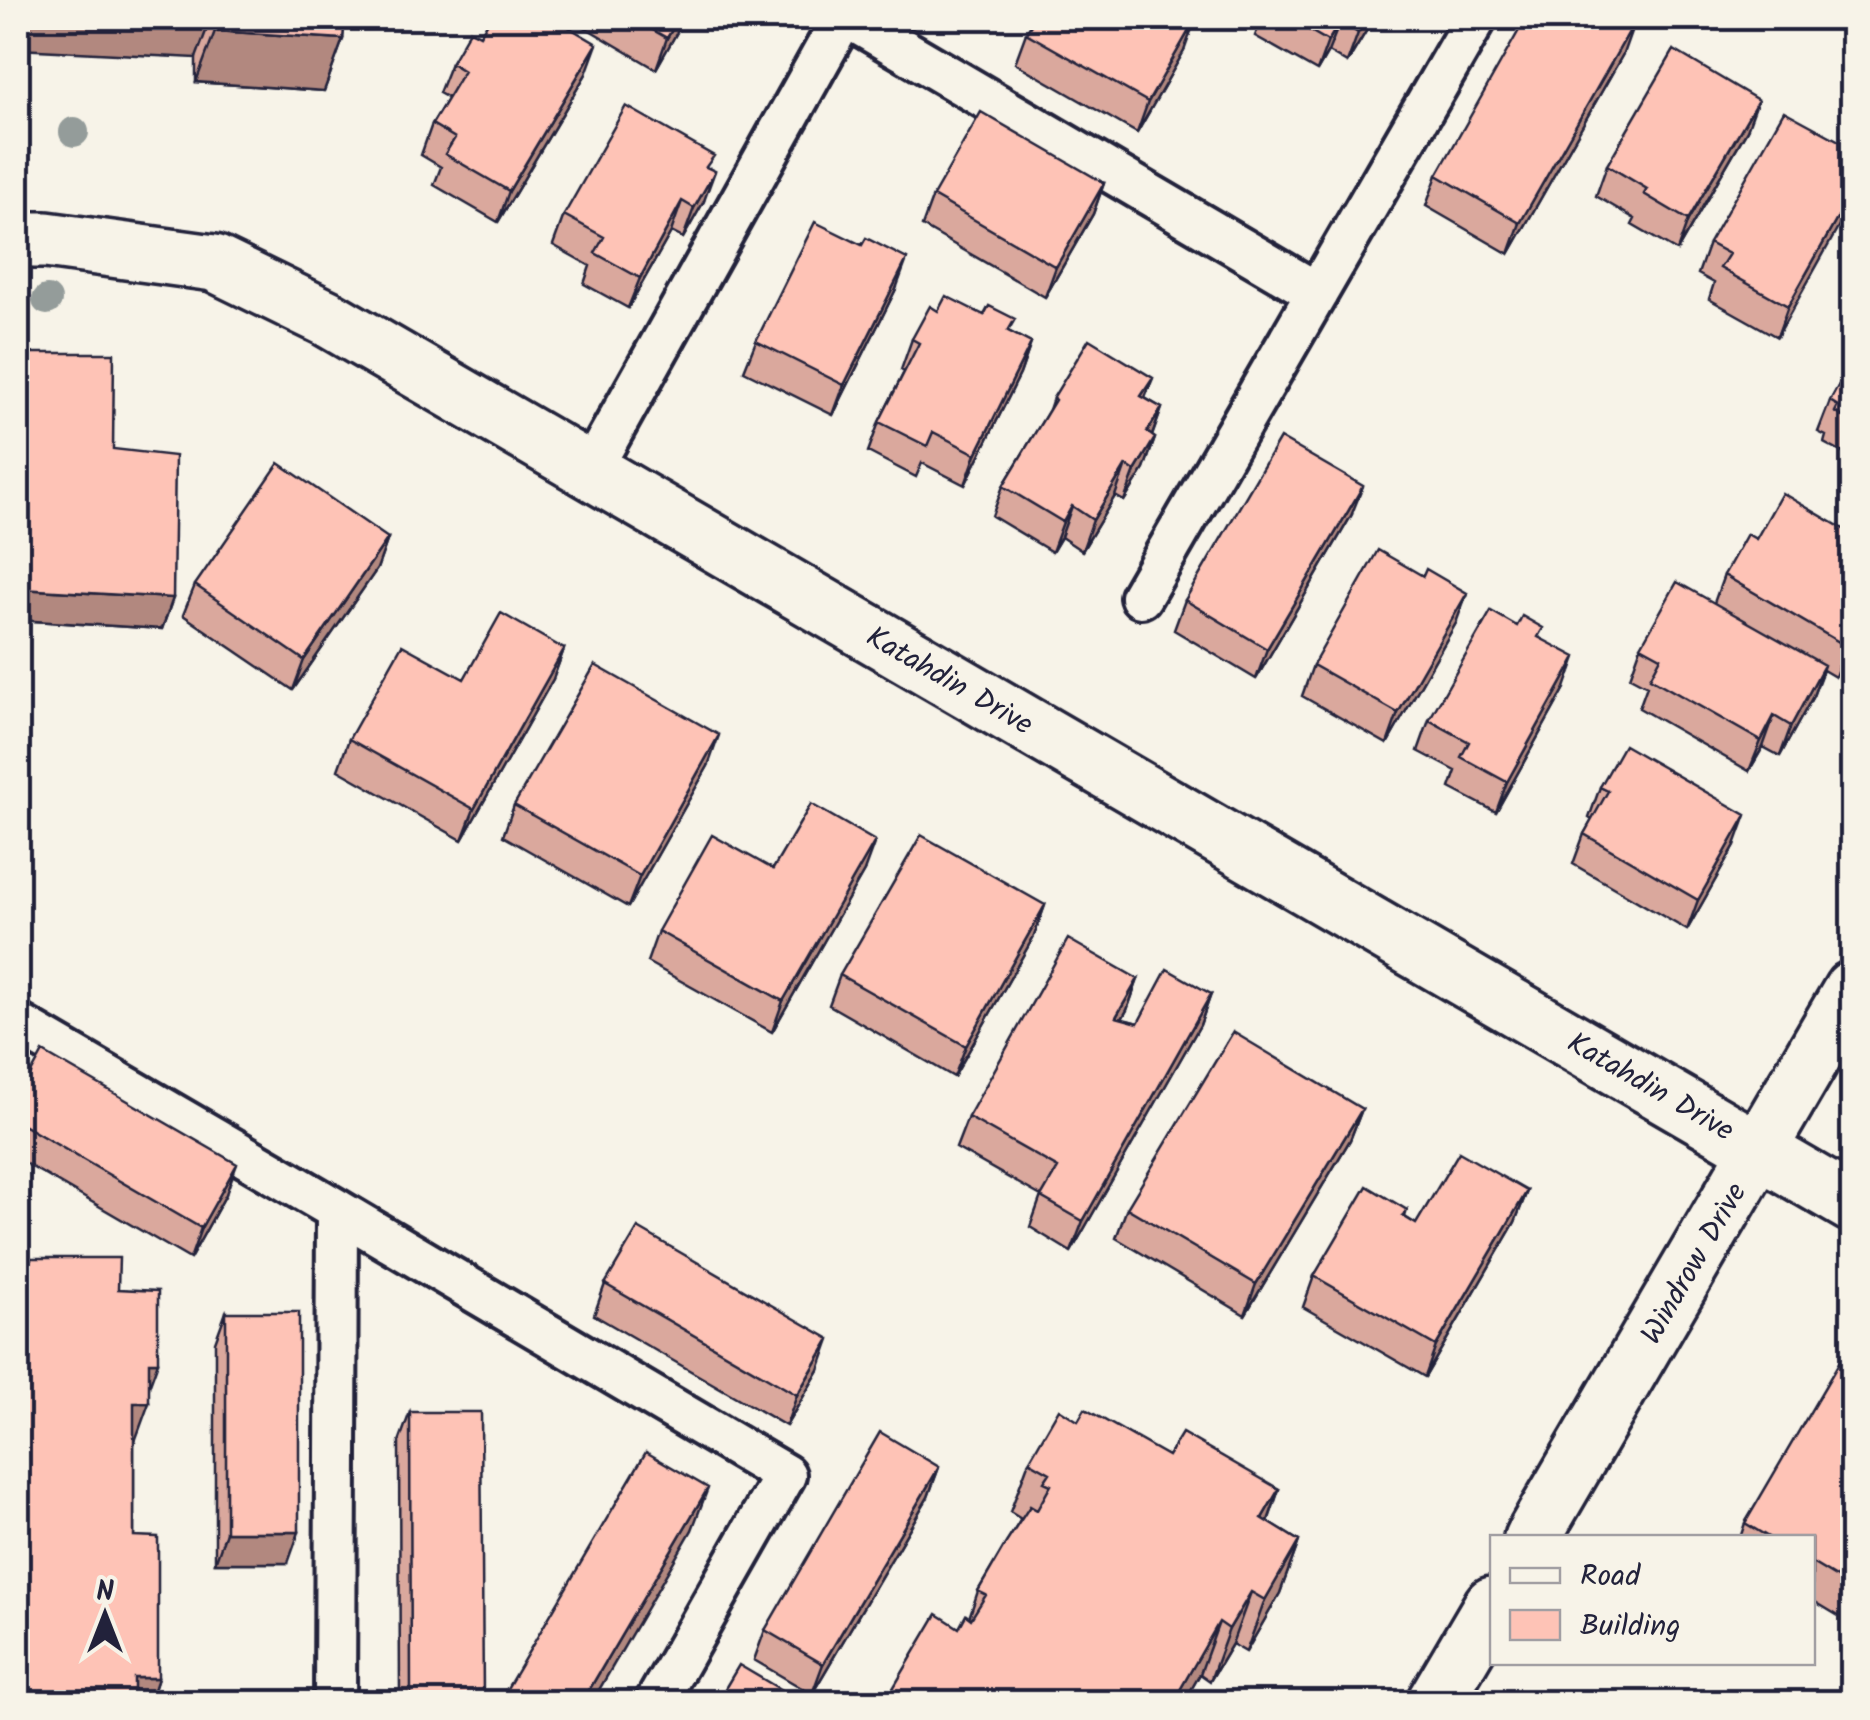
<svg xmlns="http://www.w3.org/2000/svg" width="1870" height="1720" font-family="Kalam,sans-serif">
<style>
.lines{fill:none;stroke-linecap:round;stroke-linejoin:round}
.service-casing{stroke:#22223b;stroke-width:48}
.minor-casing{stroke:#22223b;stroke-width:62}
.service{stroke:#f7f3e8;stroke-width:40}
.minor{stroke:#f7f3e8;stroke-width:55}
.tree{fill:#949c9a}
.wall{fill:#daa89d;stroke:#22223b;stroke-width:2.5}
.shaded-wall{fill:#b2887f;stroke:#22223b;stroke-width:2.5}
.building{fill:#fec3b6;stroke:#22223b;stroke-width:2.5}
.labels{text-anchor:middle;stroke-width:8;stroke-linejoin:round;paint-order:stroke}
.street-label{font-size:30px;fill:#22223b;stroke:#f7f3e8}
</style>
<rect width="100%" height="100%" fill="#f7f3e8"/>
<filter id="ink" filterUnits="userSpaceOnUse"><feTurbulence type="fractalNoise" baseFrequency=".01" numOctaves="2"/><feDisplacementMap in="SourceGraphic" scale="20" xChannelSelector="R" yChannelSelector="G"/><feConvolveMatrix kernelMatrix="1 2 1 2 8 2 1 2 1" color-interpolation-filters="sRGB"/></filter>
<g filter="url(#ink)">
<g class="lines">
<defs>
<path id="service" d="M849 18 1317 293
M590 471 843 18
M1141 597 1476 18
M18 1024 337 1210 785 1475 656 1702
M335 1702 337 1210"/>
<path id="minor" d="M18 240H46L214 263 327 318 1852 1204
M1532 1538 1852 989
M1435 1702 1492 1605"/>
</defs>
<use href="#service" class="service-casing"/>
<use href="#minor" class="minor-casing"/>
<use href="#service" class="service"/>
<use href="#minor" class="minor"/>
</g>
<g class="tree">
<circle cx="74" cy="132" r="15"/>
<circle cx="47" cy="300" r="15"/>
</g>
<path class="wall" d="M18 18H345L343 39 324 91 196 82V58Z
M572 18H685L656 69 571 19Z
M1262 18H1374L1347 63 1328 52 1317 71 1255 36Z
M1026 33 1184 51 1137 133 1015 63Z
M480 35 586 74 498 222 434 185 441 167 421 155 432 124 448 98 439 93 451 63Z
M1623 54 1509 254 1426 206 1437 175Z
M1747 130 1677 251 1632 225 1635 219 1596 196 1607 165Z
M1852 148 1777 337 1709 299 1714 283 1698 274 1709 243Z
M709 168 704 201 683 238 671 232 628 308 584 284 590 266 553 245 564 215Z
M1104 183 1093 214 1045 297 922 226 933 196Z
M896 289 833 415 744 371 756 341Z
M938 311 1010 332 1031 343 1020 374 965 485 922 463 916 477 868 452 879 422 904 372 901 370 912 339Z
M20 353 113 449 173 598 162 629 18 620V360Z
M1852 361V458L1824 443 1826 436 1818 432 1830 401Z
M1053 398H1145L1162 408 1152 436 1155 438 1144 469 1124 501 1115 496 1082 551 1061 537 1052 552 992 516 1003 486 1049 410Z
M1351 516 1256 679 1174 630 1185 600Z
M1852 534V647L1835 677 1823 670 1813 696 1780 756 1763 747 1749 771 1639 708 1647 686 1630 677 1641 646 1714 603 1724 575 1756 539Z
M388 538 377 569 293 690 183 615 195 585Z
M1456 623 1387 744 1302 696 1313 665Z
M1540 638 1565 688 1496 812 1450 788 1456 771 1418 751 1429 720Z
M564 649 553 679 462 840 338 770 349 739 464 679Z
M708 766 628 907 503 836 514 805Z
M1600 787 1735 845 1687 930 1573 864 1584 834 1592 820 1589 818Z
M773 869 864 871 772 1032 647 962 658 931Z
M1045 905 1034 936 954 1077 829 1005 840 975Z
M1138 979 1127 1010 1122 1019 1138 1023 1211 994 1200 1025 1071 1252 1030 1227 1041 1196 956 1148 968 1117Z
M18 1097 226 1194 190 1259 18 1159Z
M1362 1109 1350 1140 1245 1315 1116 1238 1127 1208Z
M1527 1191 1515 1222 1425 1377 1303 1307 1314 1276 1407 1210 1405 1217 1416 1224Z
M22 1258 118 1289 149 1388 134 1443V1536L158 1678 150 1702H18V1269Z
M605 1284 819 1370 786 1426 594 1315Z
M226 1312 288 1563H215V1342Z
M1852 1359V1624L1812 1600V1538H1740L1745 1523Z
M410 1412 483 1699 482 1702H400L399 1442Z
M1078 1421 1168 1456 1279 1489 1268 1522 1299 1541 1280 1593 1246 1652 1232 1644 1210 1681 1200 1674 1184 1702H885L969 1618 978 1591 1021 1519 1010 1512 1029 1461Z
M939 1467 928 1497 812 1694 754 1660 765 1630Z"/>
<path class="shaded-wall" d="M18 18H211L196 58 18 49Z
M679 18H685L656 69 667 38Z
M1367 18H1374L1347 63 1358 33Z
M1195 20 1184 51 1137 133 1148 102Z
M1340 22 1328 52 1317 71 1328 41Z
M1634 23 1623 54 1509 254 1520 223Z
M215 31 343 39 324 91 196 82Z
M597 44 586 74 498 222 509 191Z
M1758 100 1747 130 1677 251 1688 220Z
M715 171 704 201 683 238 694 208Z
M1104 183 1093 214 1045 297 1056 267Z
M1852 192V203L1777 337 1788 306Z
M682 201 671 232 628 308 640 278Z
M907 259 896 289 833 415 844 385Z
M1031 343 1020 374 965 485 976 454Z
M1153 378 1141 408V396Z
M1162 408 1151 438 1147 432Z
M1155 438 1144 469 1124 501 1135 471Z
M1126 465 1115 496 1082 551 1093 520Z
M1363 486 1351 516 1256 679 1267 649Z
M1072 506 1061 537 1052 552 1063 522Z
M388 538 377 569 293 690 304 660Z
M21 589 173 598 162 629 18 620V599Z
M1467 593 1456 623 1387 744 1398 713Z
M1852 635V647L1835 677 1846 646Z
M564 649 553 679 462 840 474 809Z
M1576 657 1565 688 1496 812 1507 782Z
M1824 665 1813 696 1780 756 1791 726Z
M1774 716 1763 747 1749 771 1761 741Z
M719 735 708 766 628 907 640 876Z
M1746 815 1735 845 1687 930 1698 900Z
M875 841 864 871 772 1032 783 1001Z
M1045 905 1034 936 954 1077 966 1046Z
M1138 979 1127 1010 1105 1048 1116 1017Z
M1211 994 1200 1025 1071 1252 1083 1221Z
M1362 1109 1350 1140 1245 1315 1256 1284Z
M237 1164 226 1194 190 1259 201 1228Z
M1527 1191 1515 1222 1425 1377 1436 1346Z
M830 1339 819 1370 786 1426 797 1395Z
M149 1362H158L143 1403H149L130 1455H116Z
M939 1467 928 1497 812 1694 823 1664Z
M708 1488 692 1530 592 1702H582Z
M1279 1489 1261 1541 1262 1518Z
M226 1532H299L288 1563H215Z
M1299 1541 1280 1593 1246 1652 1265 1600Z
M1251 1592 1232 1644 1210 1681 1229 1629Z
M1219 1622 1200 1674 1184 1702H1173Z
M134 1678H158L150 1702H126Z
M411 1699H483L482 1702H410Z"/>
<path class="building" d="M215 18H345L343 39 215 31Z
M490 18H513L517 20 519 18H553L597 44 509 191 445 154 455 138 432 124 464 71 451 63 470 30 480 35Z
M632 18H679L667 38Z
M1035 18H1191L1195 20 1148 102 1026 33Z
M1288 18H1367L1358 33 1340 22 1328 41Z
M1526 18H1625L1634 23 1520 223 1437 175Z
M1674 50 1758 100 1688 220 1644 194 1647 189 1607 165Z
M626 106 714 156 706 167 715 171 694 208 682 201 640 278 595 253 604 237 564 215Z
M1784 111 1852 148V192L1788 306 1720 268 1729 254 1709 243Z
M981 112 1104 183 1056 267 933 196Z
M815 222 862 245 866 238 907 259 844 385 756 341Z
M946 296 984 315 989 306 1015 319 1008 331 1031 343 976 454 933 432 927 446 879 422 919 343 912 339 930 306 938 311Z
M1089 339 1153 378 1141 396 1162 408 1147 432 1155 438 1135 471 1126 465 1093 520 1072 506 1063 522 1003 486 1055 400 1053 398Z
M20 353H114L113 449 175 456 173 598 21 589Z
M1852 361V422L1835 412 1838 406 1830 401Z
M1280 438 1363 486 1267 649 1185 600Z
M279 463 388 538 304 660 195 585Z
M1782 493 1852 534V635L1846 646 1724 575 1747 534 1756 539Z
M1378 550 1423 576 1426 569 1467 593 1398 713 1313 665Z
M1677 582 1824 665 1791 726 1774 716 1761 741 1650 678 1661 657 1641 646Z
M1491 611 1517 626 1522 616 1543 628 1538 637 1576 657 1507 782 1461 757 1469 742 1429 720Z
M501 613 564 649 474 809 349 739 402 645 464 679Z
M595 665 719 735 640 876 514 805Z
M1624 745 1746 815 1698 900 1584 834 1608 791 1600 787Z
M811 804 875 841 783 1001 658 931 712 835 773 869Z
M921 835 1045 905 966 1046 840 975Z
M1068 939 1138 979 1116 1017 1138 1023 1167 969 1211 994 1083 1221 1041 1197 1058 1168 968 1117Z
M1233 1032 1362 1109 1256 1284 1127 1208Z
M43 1052 237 1164 201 1228 18 1122V1097Z
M1459 1152 1527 1191 1436 1346 1314 1276 1367 1186 1407 1210 1403 1216 1416 1224Z
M638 1228 830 1339 797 1395 605 1284Z
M22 1258H119L118 1289 158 1291V1362H149V1403H134V1536L158 1537V1678H134V1702H18V1287H23Z
M226 1312H299V1532H226Z
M1844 1354 1852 1359V1587L1812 1563V1538H1770L1745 1523Z
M1059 1409 1078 1421 1085 1409 1168 1456 1182 1433 1279 1489 1262 1518 1299 1541 1265 1600 1251 1592 1229 1629 1219 1622 1173 1702H885L937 1614 959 1628 966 1615 971 1619 986 1595 978 1591 1006 1543 1030 1506 1037 1510 1051 1485 1044 1482 1050 1473 1029 1461Z
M410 1412H481L483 1699H411Z
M880 1432 939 1467 823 1664 765 1630Z
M646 1452 708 1488 582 1702H499Z
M739 1665 800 1701V1702H717Z"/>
</g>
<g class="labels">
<g class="street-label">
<text transform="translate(950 680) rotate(30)" y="10">Katahdin Drive</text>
<text transform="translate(1651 1086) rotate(30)" y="10">Katahdin Drive</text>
<text transform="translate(1693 1263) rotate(-60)" y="10">Windrow Drive</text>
</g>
</g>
<rect width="1870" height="1720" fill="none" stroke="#f7f3e8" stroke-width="60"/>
<rect x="30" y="30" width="1810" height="1660" fill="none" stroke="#22223b" stroke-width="4" filter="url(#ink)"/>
<rect x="1490" y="1535" width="325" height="130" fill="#f7f3e8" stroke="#a29fa3" stroke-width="2.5"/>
<rect x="1510" y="1568" width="50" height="15" fill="#f7f3e8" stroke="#a29fa3" stroke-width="2.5"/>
<text x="1580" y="1585" font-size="30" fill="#22223b">Road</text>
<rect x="1510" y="1610" width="50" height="30" fill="#fec3b6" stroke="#a29fa3" stroke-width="2.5"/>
<text x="1580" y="1635" font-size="30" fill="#22223b">Building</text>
<g transform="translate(105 1615)" stroke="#f7f3e8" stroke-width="8" paint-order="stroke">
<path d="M0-8L18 38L0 25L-18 38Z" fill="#22223b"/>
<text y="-15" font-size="28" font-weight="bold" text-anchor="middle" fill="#22223b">N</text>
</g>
</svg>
